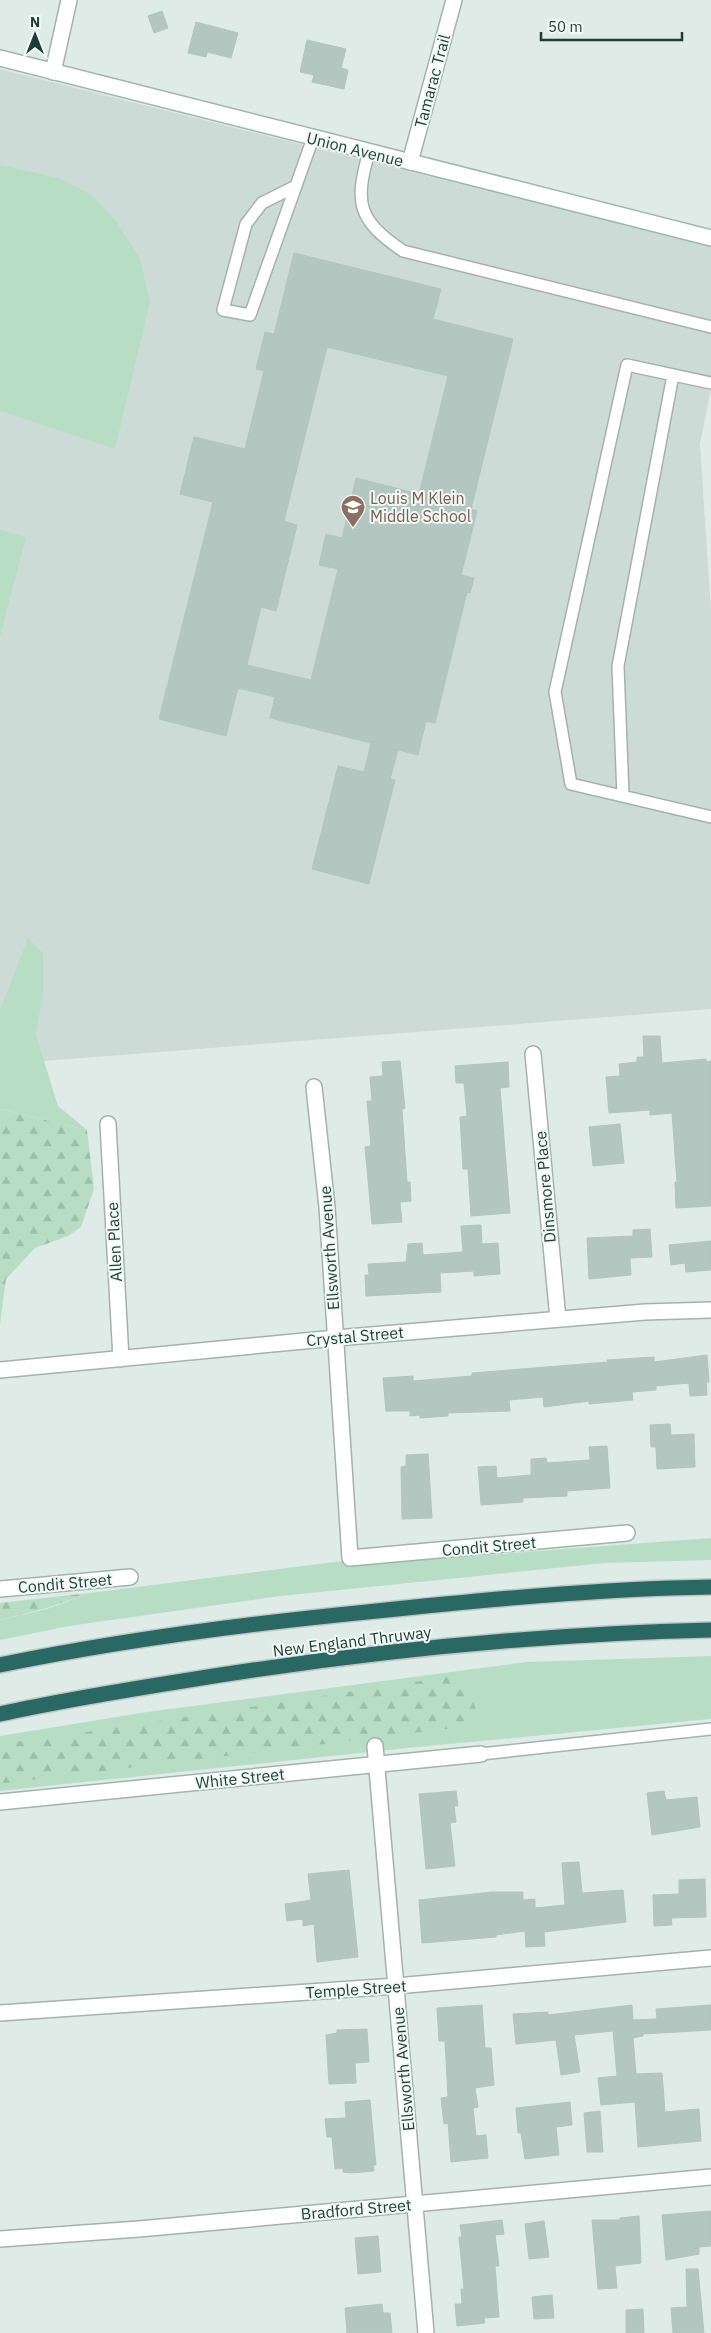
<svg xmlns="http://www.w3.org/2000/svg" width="711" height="2333" font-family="'IBM Plex Sans',sans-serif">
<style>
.built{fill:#cddbd6}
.grass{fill:#b7dec5}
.forest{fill:url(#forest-firs)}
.building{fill:#b4c6c0;stroke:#b1c5bf;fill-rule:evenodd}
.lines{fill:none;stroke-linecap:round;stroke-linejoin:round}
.lane-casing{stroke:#a2b3af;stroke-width:14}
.street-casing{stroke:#a2b3af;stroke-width:18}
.secondary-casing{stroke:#9db7b1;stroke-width:18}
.highway-casing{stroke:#c0c8c7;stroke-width:18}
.lane{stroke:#fff;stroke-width:11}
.street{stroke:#fff;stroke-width:15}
.secondary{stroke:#fff;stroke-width:15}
.highway{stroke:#2a6963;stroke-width:15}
.labels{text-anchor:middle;stroke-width:4;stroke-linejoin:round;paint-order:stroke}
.street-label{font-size:16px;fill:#1f3c37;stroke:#f0f8f4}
.education-label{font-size:16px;fill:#785e54;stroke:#f0f8f4;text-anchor:start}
</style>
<defs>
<pattern id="forest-firs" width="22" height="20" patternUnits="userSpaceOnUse" patternTransform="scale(1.25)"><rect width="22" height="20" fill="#b7dec5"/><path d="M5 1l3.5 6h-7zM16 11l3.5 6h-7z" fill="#9dbfaa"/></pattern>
</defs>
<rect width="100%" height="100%" fill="#dfebe7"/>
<path class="built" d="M0 69 711 247V389L700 444 711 611V1009L5 1064 0 1060Z"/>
<path class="grass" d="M0 165 59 178 92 195 117 222 140 259 150 302 115 449 0 411Z
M0 530 26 537 0 637Z
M28 938 43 953V991L36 1035 58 1106 87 1130 0 1109V1010Z
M711 1538V1560L605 1563 280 1596 69 1626 0 1640V1620L47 1609 89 1593 342 1561 353 1565Z
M711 1656V1719L397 1749 0 1791V1736L147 1712 527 1662Z"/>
<path class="forest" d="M0 1109 87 1130 94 1189 81 1227 68 1236 35 1248 6 1279 0 1324Z
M89 1593 47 1608 0 1620V1603Z
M447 1677 470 1691 477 1713 471 1726 6 1783 0 1782V1744C149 1724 298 1699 447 1677Z"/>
<path class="building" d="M162 11 168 28 154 33 148 16Z
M196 22 238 33 231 58 207 52 206 57 188 53Z
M307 40 346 49 341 68 348 70 344 89 312 82 314 75 300 72Z
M294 253 441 289 433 319 513 339 471 509 477 511 461 575 474 578 470 593 467 592 435 723 426 721 418 755 398 750 390 779 395 780 369 884 312 869 338 766 364 772 371 743 270 718 275 697 238 688 226 736 159 719 213 502 180 494 194 437 245 449 264 371 256 369 265 332 274 334ZM327 347 448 376 419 494 356 478 342 538 326 534 319 565 338 569 311 680 247 665 261 607 276 611 297 525 284 521Z
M643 1036H660L662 1063 706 1059 707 1062 711 1061V1206L676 1208 675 1182H677L672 1113 650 1115V1110L609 1113 606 1077 620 1076 619 1064 637 1062V1057H644Z
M400 1061 405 1108 402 1109 407 1182H410L411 1201 400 1202 402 1222 372 1224 365 1147 371 1146 367 1101H372L370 1077 383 1076 382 1062Z
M508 1062 509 1087 500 1088 510 1213 471 1216 468 1169H463L460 1117 467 1116 464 1083H456L455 1066Z
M620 1124 624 1163 593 1166 589 1127Z
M481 1225 482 1244 498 1243 500 1274 474 1276V1271L440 1273 441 1292 366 1296 365 1275H369L368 1264 406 1262 408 1244 422 1243 423 1255 463 1252 461 1226Z
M650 1229 652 1257 630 1258 631 1275 589 1279 587 1238 633 1236V1230Z
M711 1241V1270L686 1272 685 1263 671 1265 669 1245Z
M707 1355 709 1382H706L707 1395 690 1396 689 1383 656 1386V1390L632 1392 633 1400 589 1404V1401L544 1407 543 1397 509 1400 510 1411 448 1413V1416L420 1418V1415L410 1416V1411H386L383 1378 413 1376V1381L472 1376V1373L608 1362 607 1360 654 1357V1362Z
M670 1424 671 1435 694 1434 695 1467 657 1469 656 1447H651L650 1425Z
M607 1446 610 1488 567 1491V1496L523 1498V1502L481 1505 478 1467 496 1466 497 1478 531 1475V1459L546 1458 547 1463 590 1460 589 1447Z
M428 1454 432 1518 402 1519 401 1467 406 1466V1455Z
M456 1791 458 1806H454L456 1822 450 1823 455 1866 426 1869 419 1794Z
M664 1791 666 1800 697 1797 700 1827 652 1835 647 1793Z
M579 1862 582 1893 623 1890 626 1922 544 1932 545 1946 526 1947 525 1931 496 1935V1937L422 1943 419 1900 492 1892H523V1900L535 1899V1908L565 1905 562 1863Z
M349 1870 358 1957 317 1962 314 1924 303 1926V1919L287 1921 285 1904 311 1900 308 1874Z
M705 1879 706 1917 671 1918 672 1925 654 1926 653 1895 679 1894V1880Z
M482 2005 485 2048H491L494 2085 475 2088 478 2107 473 2108 476 2136 486 2135 488 2158 451 2162 448 2123 444 2124 441 2098 448 2097 445 2041H439L437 2008Z
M632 2005 633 2020 657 2019 656 2009 711 2005V2030L643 2034V2036L633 2038 636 2074 662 2073 665 2112 699 2109 701 2141 638 2147 635 2102 601 2105 598 2078 617 2076 613 2031 574 2035 580 2072 561 2075 556 2040 516 2044 513 2014 548 2012V2015Z
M367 2029 369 2062 355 2063 356 2083 329 2084 326 2035 337 2033V2030Z
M370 2100 376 2165H373L374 2171 352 2173 343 2172V2168L335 2169 332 2137H327L325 2119 346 2118 345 2102Z
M570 2102 572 2125 556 2127 559 2155 525 2159 521 2133H518L516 2108Z
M600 2111 603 2152H587L584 2113Z
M711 2211V2246L699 2247V2254L666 2260 662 2215Z
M639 2216 641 2263 615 2266 617 2288 598 2289 592 2220H620V2218Z
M502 2220 504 2234 495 2235 499 2266H495L499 2317 484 2318 485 2323 457 2326 455 2304H462L461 2289H464L459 2237H462L460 2225Z
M544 2221 549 2257 529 2259 525 2224Z
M378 2236 381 2272 358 2274 355 2238Z
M686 2269H698L704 2333H673L671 2308 687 2307Z
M552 2295 554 2318 534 2319 532 2297Z
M382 2304 383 2313H390L392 2333H347L345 2308Z
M643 2309 644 2333H626V2310Z"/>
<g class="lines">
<defs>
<path id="lane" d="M369 152C354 204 358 220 403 251L711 327
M296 186 262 203 246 224 223 310 250 315 313 138
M711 383 627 365 555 692 571 784 711 817
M623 796 618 666 673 375
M481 1754 711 1729"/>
<path id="street" d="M53 72 69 0
M410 162 454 0
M533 1054 558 1319
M314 1087 327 1207 350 1558 627 1533
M108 1124 121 1359
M0 1370 336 1338 645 1312 711 1310
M0 1589 130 1577
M375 1746 426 2333
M0 1802 481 1754
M0 2013 396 1986 711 1958
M0 2239 139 2229 711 2177"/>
<path id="secondary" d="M0 58 711 238"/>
<path id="highway" d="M0 1665C121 1640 245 1624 367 1612 481 1600 596 1589 711 1587
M0 1714C63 1700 126 1690 189 1680 362 1652 537 1634 711 1630"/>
</defs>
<use href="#lane" class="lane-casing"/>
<use href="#street" class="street-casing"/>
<use href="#secondary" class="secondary-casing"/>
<use href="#highway" class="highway-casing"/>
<use href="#lane" class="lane"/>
<use href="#street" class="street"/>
<use href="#secondary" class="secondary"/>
<use href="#highway" class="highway"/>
</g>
<defs>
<symbol id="school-pin" viewBox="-11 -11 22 30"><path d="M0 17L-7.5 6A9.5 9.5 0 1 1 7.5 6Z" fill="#8d6e63" stroke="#f0f8f4"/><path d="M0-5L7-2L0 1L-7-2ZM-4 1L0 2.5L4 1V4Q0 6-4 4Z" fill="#fff"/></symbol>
</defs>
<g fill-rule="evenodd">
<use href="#school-pin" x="339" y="493" width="28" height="38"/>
</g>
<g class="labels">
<g class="street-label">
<text transform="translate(432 81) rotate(-75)" y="6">Tamarac Trail</text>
<text transform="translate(355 149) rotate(14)" y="6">Union Avenue</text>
<text transform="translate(545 1187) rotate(-95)" y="6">Dinsmore Place</text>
<text transform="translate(114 1242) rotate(-93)" y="6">Allen Place</text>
<text transform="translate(329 1248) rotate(-94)" y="6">Ellsworth Avenue</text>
<text transform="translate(355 1336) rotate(-5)" y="6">Crystal Street</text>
<text transform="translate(489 1546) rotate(-5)" y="6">Condit Street</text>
<text transform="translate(65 1583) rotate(-5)" y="6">Condit Street</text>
<text transform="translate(352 1641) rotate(-7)" y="6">New England Thruway</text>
<text transform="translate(240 1778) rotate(-6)" y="6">White Street</text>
<text transform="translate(356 1989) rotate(-4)" y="6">Temple Street</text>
<text transform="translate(403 2069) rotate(-95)" y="6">Ellsworth Avenue</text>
<text transform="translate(356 2209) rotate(-5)" y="6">Bradford Street</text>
</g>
<g class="education-label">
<text x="370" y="504">Louis M Klein<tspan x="370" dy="18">Middle School</tspan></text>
</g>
</g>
<g transform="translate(35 35)" stroke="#f0f8f4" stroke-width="4" paint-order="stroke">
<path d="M0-4L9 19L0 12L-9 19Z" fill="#1f3c37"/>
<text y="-8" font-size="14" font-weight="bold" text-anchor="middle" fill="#1f3c37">N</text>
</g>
<path d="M541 32v8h141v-8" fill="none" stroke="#1f3c37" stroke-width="2.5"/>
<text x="548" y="32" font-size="15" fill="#1f3c37" stroke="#f0f8f4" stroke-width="4" paint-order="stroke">50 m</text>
</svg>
